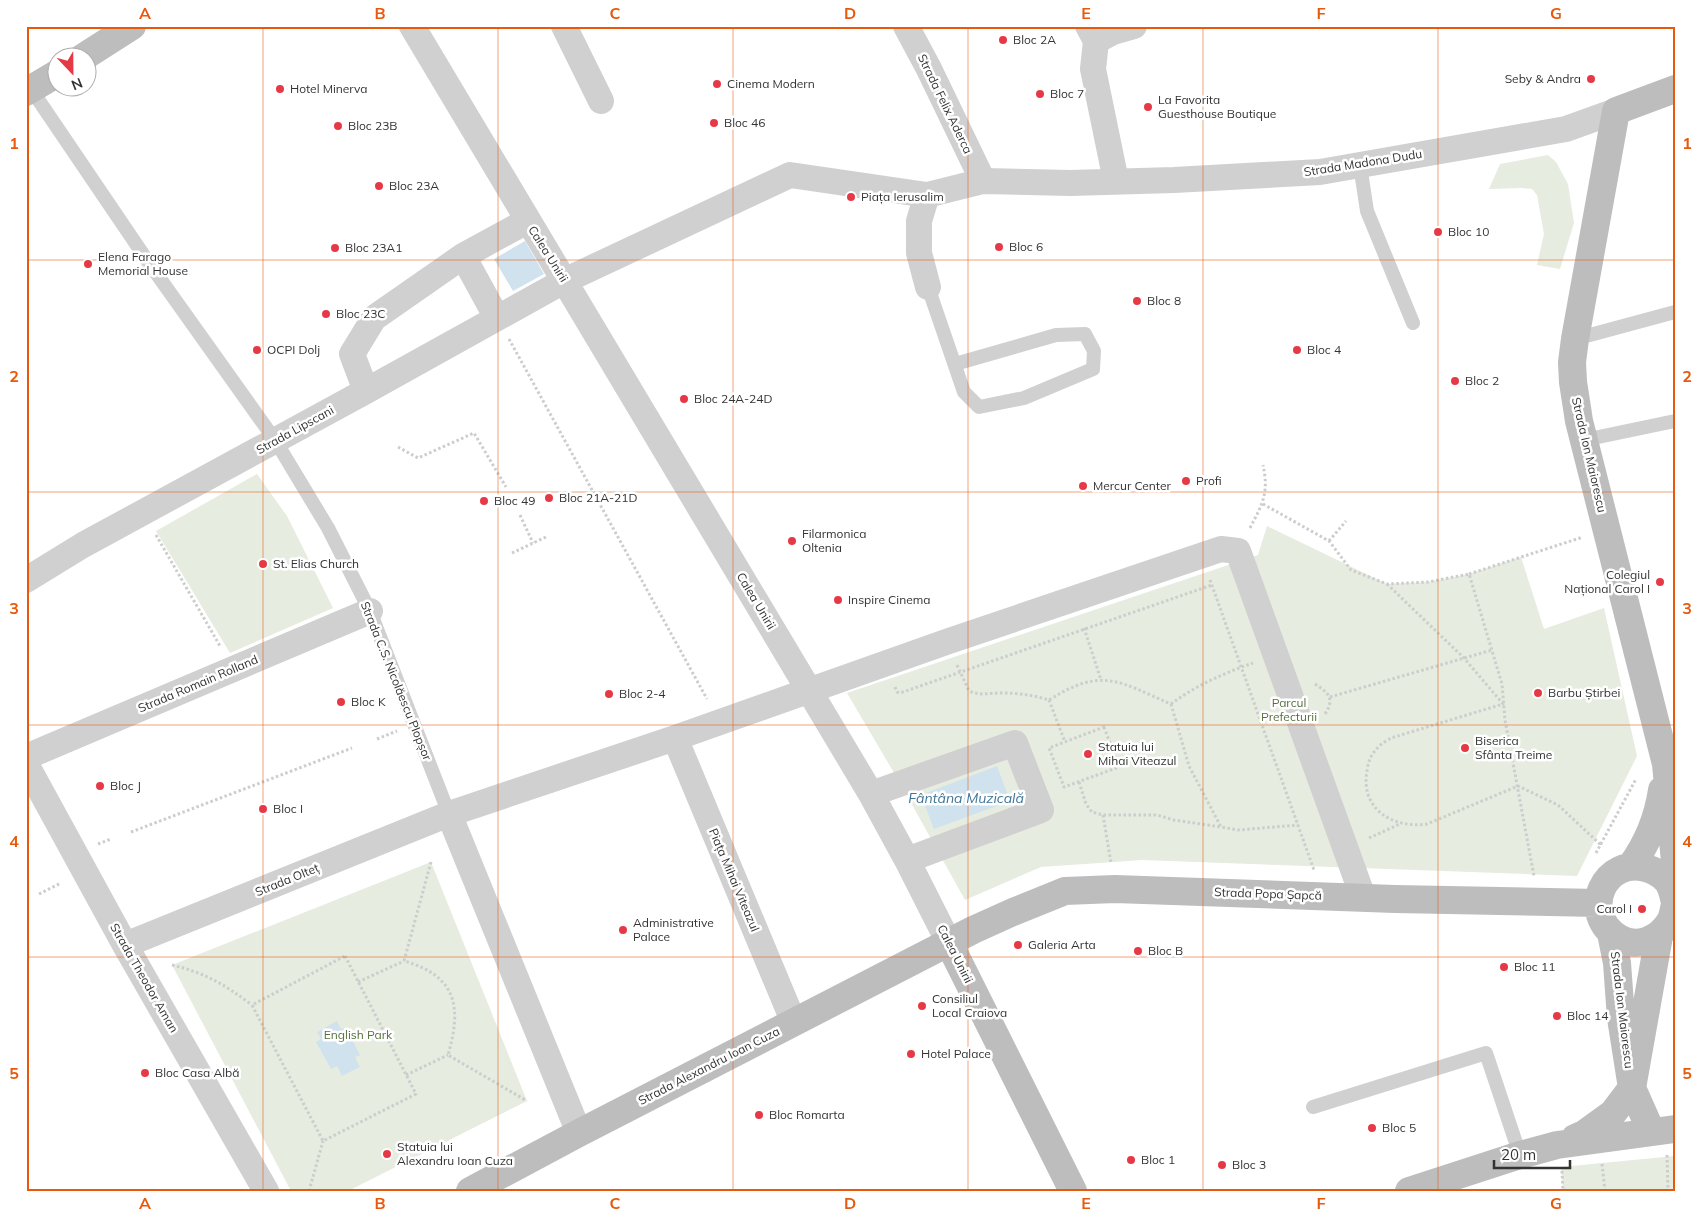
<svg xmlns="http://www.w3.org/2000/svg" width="1701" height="1217" font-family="Mulish,sans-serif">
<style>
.green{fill:#e6ecdf}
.water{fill:#cfe2ee}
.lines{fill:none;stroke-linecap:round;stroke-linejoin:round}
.path{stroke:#cdcdcd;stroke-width:3;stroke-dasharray:2.5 2.5;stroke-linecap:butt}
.lane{stroke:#d0d0d0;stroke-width:14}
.street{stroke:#d0d0d0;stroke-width:26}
.secondary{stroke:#bdbdbd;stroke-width:28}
.grid{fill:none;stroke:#e8590c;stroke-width:1;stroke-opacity:0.55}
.poi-dot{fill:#e63946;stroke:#fff;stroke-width:2}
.labels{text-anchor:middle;stroke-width:5;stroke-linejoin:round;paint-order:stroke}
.poi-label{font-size:12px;fill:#333;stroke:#fff;text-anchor:start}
.street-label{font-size:12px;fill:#333;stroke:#fff}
.park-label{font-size:12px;fill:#56703f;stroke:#fff}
.water-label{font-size:14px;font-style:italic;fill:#3f7597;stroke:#fff}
.neatline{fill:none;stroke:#e8590c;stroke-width:2}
.grid-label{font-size:16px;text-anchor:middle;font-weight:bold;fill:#e8590c}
</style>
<rect width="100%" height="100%" fill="#fff"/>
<path class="green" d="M1548 155 1556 162 1568 184 1574 223 1560 269 1537 265 1544 234 1537 195 1532 189 1522 188 1489 189 1500 164Z
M257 474 287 516 333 608 230 653 156 531Z
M1267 526 1387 584 1428 582 1469 574 1521 557 1544 629 1604 608 1637 756 1577 876 1142 860 1041 867 965 900 900 783 847 693 1258 555Z
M431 862 527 1101 348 1191H291L172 965Z
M1675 1156V1191H1563L1561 1167Z"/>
<path class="water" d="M525 241 544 274 513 291 494 259Z
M997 766 1010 801 934 829 921 795Z
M337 1021 341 1029 346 1027 360 1055 355 1057 360 1067 342 1076 337 1066 331 1069 316 1042 321 1039 317 1032Z"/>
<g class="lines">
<path class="path" d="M509 339 707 699
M398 447 418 458 474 433 506 487
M1263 504 1329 541 1351 570 1387 584 1428 582 1469 574 1502 684 1505 720 1534 876
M520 515 533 543
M1250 528C1263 503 1269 493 1263 465
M156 535 220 646
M1329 541 1346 521
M512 553 548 536
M1469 574 1583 537
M1210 580 1314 870
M1387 584 1464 658 1503 704 1391 738C1386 741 1379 745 1376 750 1370 756 1368 763 1367 771 1360 809 1393 829 1427 824L1518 786 1558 805 1601 845
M1084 628 1101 680
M957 665 969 691C980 696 989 693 1001 693 1018 693 1033 695 1049 700 1103 666 1119 682 1171 704
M1315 684C1329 693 1335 699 1325 714
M895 687 897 692 900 693 1212 585
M1330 697 1492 650
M1049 700 1065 742
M1171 704 1189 766 1221 827 1238 830 1298 825
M1171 704C1195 686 1224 673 1253 663
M1104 727 1119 767 1064 787 1049 748Z
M377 739 397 731
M1079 782 1086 804 1092 812 1103 815H1157L1174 820 1221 827
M1103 815 1111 863
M131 832 352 748
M1369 838 1400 824
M98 844 111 839
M1596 853 1636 779
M431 862 404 961C457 976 462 1007 448 1055L527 1101
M39 894 61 883
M345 956 416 1094 323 1141 252 1005Z
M172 965C206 973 225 985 252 1005
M358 982 404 961
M406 1075 448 1055
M1667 1155 1668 1191
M1602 1164 1605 1191
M1562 1171 1563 1191
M309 1191 323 1141"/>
<path class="lane" d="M31 89 151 266 275 440 328 528 370 611 449 814
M1360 165 1367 211 1413 323
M928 287 964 392 979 407 1024 398 1093 369 1094 351 1085 334 1056 335 955 364
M1575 339 1675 312
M1584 440 1675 421
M1313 1107 1486 1053 1520 1155"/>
<path class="street" d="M412 26 871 794 907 860 949 943
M564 26 601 101
M906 26 929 69 983 181
M1088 26 1096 41 1093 69 1116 181
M1096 41 1113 32 1134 26
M463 256 497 318
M928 287 919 253V221L927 195 983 181 1070 183 1174 180 1320 172 1566 129 1616 111
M366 391 352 354 374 318 463 256 527 221
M26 580 83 545 366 391 564 281 790 175 927 195
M675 738 794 1023
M26 757 370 611
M26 764 125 945 266 1191
M871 794 1015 743 1041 810 907 860
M449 814 579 1133
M125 945 449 814 675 738 949 641 1221 549 1238 551 1363 897"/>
<path class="secondary" d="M82 58 132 26
M1675 89 1616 111 1575 339 1572 362 1573 382 1579 421 1666 764 1675 862
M26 92 58 73
M1631 866C1647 844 1658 817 1662 790
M1675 903C1674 898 1673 893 1671 888 1668 879 1658 872 1649 869 1604 854 1578 914 1619 938 1637 949 1659 939 1669 923 1673 918 1673 911 1675 905
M1611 933 1617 963 1621 1018 1632 1088 1651 1131
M949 943 1073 1191
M1575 1138 1584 1134 1613 1113 1632 1088 1659 936
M470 1191 579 1133 973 930 1013 912 1065 891 1115 889 1395 899 1598 903
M1409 1191 1520 1155 1557 1145 1675 1129"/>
</g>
<path class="grid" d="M263 26V1191M498 26V1191M733 26V1191M968 26V1191M1203 26V1191M1438 26V1191M26 260H1675M26 492H1675M26 725H1675M26 957H1675"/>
<g class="poi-dot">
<circle cx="1003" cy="40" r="5"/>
<circle cx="1591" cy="79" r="5"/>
<circle cx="717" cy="84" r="5"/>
<circle cx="280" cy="89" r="5"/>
<circle cx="1040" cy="94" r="5"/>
<circle cx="1148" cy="107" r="5"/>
<circle cx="714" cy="123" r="5"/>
<circle cx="338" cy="126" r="5"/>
<circle cx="379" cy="186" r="5"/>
<circle cx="851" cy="197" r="5"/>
<circle cx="1438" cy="232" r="5"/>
<circle cx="999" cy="247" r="5"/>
<circle cx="335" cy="248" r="5"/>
<circle cx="88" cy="264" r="5"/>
<circle cx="1137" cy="301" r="5"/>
<circle cx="326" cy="314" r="5"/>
<circle cx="257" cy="350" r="5"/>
<circle cx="1297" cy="350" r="5"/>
<circle cx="1455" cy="381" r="5"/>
<circle cx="684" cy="399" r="5"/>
<circle cx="1186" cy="481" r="5"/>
<circle cx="1083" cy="486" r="5"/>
<circle cx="549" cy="498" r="5"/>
<circle cx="484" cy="501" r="5"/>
<circle cx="792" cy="541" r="5"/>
<circle cx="263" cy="564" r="5"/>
<circle cx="1660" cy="582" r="5"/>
<circle cx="838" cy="600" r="5"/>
<circle cx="1538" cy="693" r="5"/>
<circle cx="609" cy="694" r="5"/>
<circle cx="341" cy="702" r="5"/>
<circle cx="1465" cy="748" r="5"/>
<circle cx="1088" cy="754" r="5"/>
<circle cx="100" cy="786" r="5"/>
<circle cx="263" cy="809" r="5"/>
<circle cx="1642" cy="909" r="5"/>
<circle cx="623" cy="930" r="5"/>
<circle cx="1018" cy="945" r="5"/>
<circle cx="1138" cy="951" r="5"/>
<circle cx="1504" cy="967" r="5"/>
<circle cx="922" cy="1006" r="5"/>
<circle cx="1557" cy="1016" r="5"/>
<circle cx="911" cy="1054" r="5"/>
<circle cx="145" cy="1073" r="5"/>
<circle cx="759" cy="1115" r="5"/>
<circle cx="1372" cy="1128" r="5"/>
<circle cx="387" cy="1154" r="5"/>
<circle cx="1131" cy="1160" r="5"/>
<circle cx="1222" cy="1165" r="5"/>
</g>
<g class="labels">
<g class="poi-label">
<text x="1013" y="44">Bloc 2A</text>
<text x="1581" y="83" text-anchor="end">Seby &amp; Andra</text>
<text x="727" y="88">Cinema Modern</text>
<text x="290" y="93">Hotel Minerva</text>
<text x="1050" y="98">Bloc 7</text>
<text x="1158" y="104">La Favorita<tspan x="1158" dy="14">Guesthouse Boutique</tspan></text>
<text x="724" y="127">Bloc 46</text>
<text x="348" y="130">Bloc 23B</text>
<text x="389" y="190">Bloc 23A</text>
<text x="861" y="201">Piața Ierusalim</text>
<text x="1448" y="236">Bloc 10</text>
<text x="1009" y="251">Bloc 6</text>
<text x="345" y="252">Bloc 23A1</text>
<text x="98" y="261">Elena Farago<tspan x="98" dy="14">Memorial House</tspan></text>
<text x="1147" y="305">Bloc 8</text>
<text x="336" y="318">Bloc 23C</text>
<text x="267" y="354">OCPI Dolj</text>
<text x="1307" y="354">Bloc 4</text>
<text x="1465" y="385">Bloc 2</text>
<text x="694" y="403">Bloc 24A-24D</text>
<text x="1196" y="485">Profi</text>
<text x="1093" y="490">Mercur Center</text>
<text x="559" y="502">Bloc 21A-21D</text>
<text x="494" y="505">Bloc 49</text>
<text x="802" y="538">Filarmonica<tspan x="802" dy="14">Oltenia</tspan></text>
<text x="273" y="568">St. Elias Church</text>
<text x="1650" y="579" text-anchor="end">Colegiul<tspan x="1650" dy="14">Național Carol I</tspan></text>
<text x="848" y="604">Inspire Cinema</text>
<text x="1548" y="697">Barbu Știrbei</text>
<text x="619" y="698">Bloc 2-4</text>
<text x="351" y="706">Bloc K</text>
<text x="1475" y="745">Biserica<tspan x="1475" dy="14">Sfânta Treime</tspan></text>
<text x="1098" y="751">Statuia lui<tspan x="1098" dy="14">Mihai Viteazul</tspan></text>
<text x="110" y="790">Bloc J</text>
<text x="273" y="813">Bloc I</text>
<text x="1632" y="913" text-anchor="end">Carol I</text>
<text x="633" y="927">Administrative<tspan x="633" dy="14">Palace</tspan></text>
<text x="1028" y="949">Galeria Arta</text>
<text x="1148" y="955">Bloc B</text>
<text x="1514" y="971">Bloc 11</text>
<text x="932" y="1003">Consiliul<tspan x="932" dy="14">Local Craiova</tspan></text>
<text x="1567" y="1020">Bloc 14</text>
<text x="921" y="1058">Hotel Palace</text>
<text x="155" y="1077">Bloc Casa Albă</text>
<text x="769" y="1119">Bloc Romarta</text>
<text x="1382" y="1132">Bloc 5</text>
<text x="397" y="1151">Statuia lui<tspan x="397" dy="14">Alexandru Ioan Cuza</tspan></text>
<text x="1141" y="1164">Bloc 1</text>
<text x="1232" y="1169">Bloc 3</text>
</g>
<g class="street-label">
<text transform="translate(945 104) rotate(64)" y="4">Strada Felix Aderca</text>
<text transform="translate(1363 163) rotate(-9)" y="4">Strada Madona Dudu</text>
<text transform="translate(548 254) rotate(58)" y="4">Calea Unirii</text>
<text transform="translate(295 430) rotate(-29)" y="4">Strada Lipscani</text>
<text transform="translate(1589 455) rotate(77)" y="4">Strada Ion Maiorescu</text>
<text transform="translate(756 601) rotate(59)" y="4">Calea Unirii</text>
<text transform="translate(396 681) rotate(68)" y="4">Strada C.S. Nicolăescu Plopșor</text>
<text transform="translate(198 684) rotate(-23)" y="4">Strada Romain Rolland</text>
<text transform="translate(287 880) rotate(-22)" y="4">Strada Olteț</text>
<text transform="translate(734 880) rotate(67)" y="4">Piața Mihai Viteazul</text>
<text transform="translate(1268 894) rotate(2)" y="4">Strada Popa Șapcă</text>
<text transform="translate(955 954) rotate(63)" y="4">Calea Unirii</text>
<text transform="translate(144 978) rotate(60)" y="4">Strada Theodor Aman</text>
<text transform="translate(1622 1010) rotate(83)" y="4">Strada Ion Maiorescu</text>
<text transform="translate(709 1066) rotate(-27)" y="4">Strada Alexandru Ioan Cuza</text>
</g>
<g class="park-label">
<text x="1289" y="707">Parcul<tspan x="1289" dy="14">Prefecturii</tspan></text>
<text x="358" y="1039">English Park</text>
</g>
<g class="water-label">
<text x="966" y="803">Fântâna Muzicală</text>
</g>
</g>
<rect width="1701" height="1217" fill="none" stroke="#ffffff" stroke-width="55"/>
<g transform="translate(72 72) rotate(158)"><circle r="24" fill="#ffffff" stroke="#adadad"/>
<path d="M0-4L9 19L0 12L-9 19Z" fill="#e63946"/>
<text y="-8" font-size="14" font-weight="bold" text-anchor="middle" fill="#333333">N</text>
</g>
<path d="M1494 1160v8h76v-8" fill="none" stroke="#333333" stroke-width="2.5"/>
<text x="1501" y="1160" font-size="15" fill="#333333" stroke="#ffffff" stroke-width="4" paint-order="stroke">20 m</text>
<rect x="28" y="28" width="1646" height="1162" class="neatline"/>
<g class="grid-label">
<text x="145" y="19">A</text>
<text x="380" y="19">B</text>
<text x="615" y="19">C</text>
<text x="850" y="19">D</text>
<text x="1086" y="19">E</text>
<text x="1321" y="19">F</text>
<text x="1556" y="19">G</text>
<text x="14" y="149">1</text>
<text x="1687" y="149">1</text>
<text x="14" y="382">2</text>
<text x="1687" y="382">2</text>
<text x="14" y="614">3</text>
<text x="1687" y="614">3</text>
<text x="14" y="847">4</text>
<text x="1687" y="847">4</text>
<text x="14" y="1079">5</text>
<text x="1687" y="1079">5</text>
<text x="145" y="1209">A</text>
<text x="380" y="1209">B</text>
<text x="615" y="1209">C</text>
<text x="850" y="1209">D</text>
<text x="1086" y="1209">E</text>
<text x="1321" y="1209">F</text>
<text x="1556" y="1209">G</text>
</g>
</svg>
